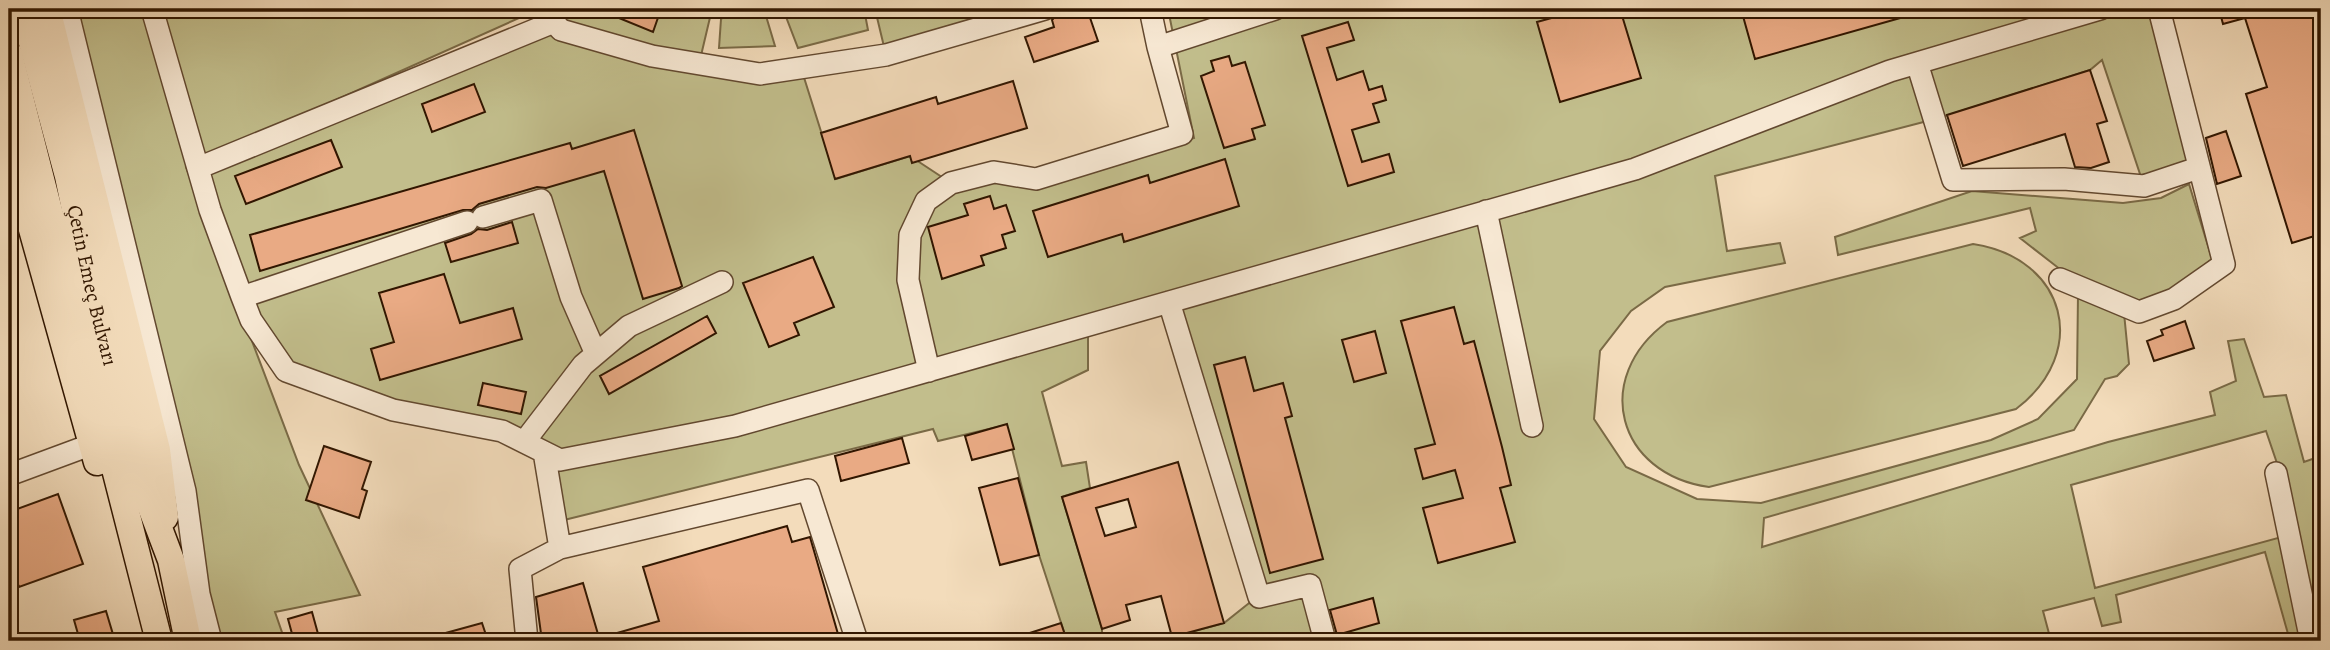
<svg xmlns="http://www.w3.org/2000/svg" width="2330" height="650" font-family="Alegreya,serif">
<style>
.green{fill:#c2be8c;stroke:#7a6a46;stroke-width:2;fill-rule:evenodd}
.building{fill:#e9aa84;stroke:#311600;stroke-width:2;fill-rule:evenodd}
.lines{fill:none;stroke-linecap:round;stroke-linejoin:round}
.minor-casing{stroke:#62482f;stroke-width:24}
.major-casing{stroke:#311600;stroke-width:29}
.minor{stroke:#f7e8d3;stroke-width:21}
.major{stroke:#f3dcbb;stroke-width:26}
.labels{text-anchor:middle;stroke-width:6;stroke-linejoin:round;paint-order:stroke}
.street-label{font-size:21px;fill:#311600;stroke:#f7e8d3}
</style>
<rect width="100%" height="100%" fill="#f3dcbb"/>
<filter id="stains"><feTurbulence type="fractalNoise" baseFrequency=".00286" numOctaves="4"/><feColorMatrix values="0 0 0 0 .2 0 0 0 0 .09 0 0 0 0 .02 0 0 0 .5 -.17"/></filter>
<radialGradient id="worn" r=".72"><stop offset=".6" stop-color="#630" stop-opacity="0"/><stop offset="1" stop-color="#630" stop-opacity=".3"/></radialGradient>
<path class="green" d="M67 9H526L528 14 186 167 299 465 360 595 275 612 285 641H211Z
M542 9H712L699 64 801 68 836 179 910 156 951 183 1036 179 1194 138 1168 9H2159L2198 168 2144 186 2102 60 2090 70 1939 118 1715 176 1727 251 1780 243 1785 263 1665 287 1631 311 1600 351 1594 419 1626 467 1697 499 1761 503 1991 440 2038 419 2077 379 2078 294 2124 313 2129 364 2117 376 2105 379 2074 430 1764 518 1762 547 2108 442 2215 415 2210 392 2236 381 2228 341 2244 339 2264 397 2286 395 2304 462 2321 456V641H2290L2265 552 2116 595 2121 622 2102 626 2094 598 2043 611 2051 641H1170L1172 637 1224 623 1258 596 1169 303 1088 326V370L1042 392 1062 466 1086 462 1090 488 1062 497 1102 629V641H1067L1039 555 1006 425 938 441 933 429 556 522 544 452 286 371 251 320 198 168 553 22ZM2266 431 2280 472 2289 535 2095 588 2071 485Z
M739 9H751L766 16 775 46 719 48 721 19Z
M783 9H864L868 30 798 48Z
M875 9H1036L886 55Z
M2189 184 2212 259 2178 286 2142 304 2061 270 2020 238 2036 231 2030 208 1838 255 1835 237 1972 191 2123 203 2161 198Z
M1973 244C2066 258 2091 352 2016 409L1709 487C1617 474 1591 378 1667 322Z"/>
<path class="building" d="M597 9H661L653 32Z
M1074 9H1087L1098 41 1034 62 1025 37 1054 27 1052 20 1057 14Z
M1584 9H1620L1641 78 1560 102 1537 22Z
M1741 9H1917L1918 13 1755 59Z
M2219 9H2313L2321 37V234L2292 243 2246 94 2267 87 2245 18 2223 24Z
M1348 22 1354 40 1327 48 1337 80 1363 71 1369 90 1382 86 1386 100 1373 104 1379 122 1352 130 1362 162 1389 154 1394 172 1348 186 1302 36Z
M1229 56 1232 66 1245 62 1265 125 1252 129 1255 139 1224 148 1201 76 1214 71 1211 61Z
M2090 70 2107 121 2097 124 2109 162 2091 168 2075 167 2065 134 1963 166 1947 115Z
M1013 81 1027 128 912 163 910 156 835 179 821 133 936 97 938 104Z
M474 84 485 112 432 132 422 104Z
M634 130 682 286 679 288 643 299 604 171 546 188 537 187 479 204 472 210H463L260 271 250 235 570 143 572 149Z
M2226 131 2241 176 2217 184 2206 138Z
M331 140 342 167 246 204 235 176Z
M1225 159 1239 206 1124 242 1122 234 1048 257 1033 211 1148 175 1150 183Z
M990 196 994 209 1006 205 1015 231 1002 235 1006 248 981 256 984 265 942 279 928 227 968 215 964 204Z
M512 222 518 243 451 262 445 243 471 234 478 229 487 230Z
M813 257 834 307 794 323 799 335 769 347 743 283Z
M444 274 460 323 513 308 522 339 380 380 371 349 394 342 379 293Z
M1454 307 1464 344 1474 341 1502 447 1511 485 1500 488 1515 542 1438 563 1423 508 1463 498 1455 470 1423 479 1415 449 1435 444 1401 321Z
M707 316 716 333 609 394 600 376Z
M2185 321 2194 348 2154 361 2147 341 2163 335 2161 330Z
M1375 331 1386 373 1354 382 1342 340Z
M1245 357 1254 391 1283 383 1292 416 1285 418 1323 559 1270 573 1214 365Z
M483 383 526 392 521 414 478 405Z
M1007 424 1014 449 972 460 965 436Z
M902 438 909 463 841 481 835 456Z
M324 446 371 462 362 489 367 491 359 518 306 500Z
M1178 462 1224 623 1172 637 1161 596 1126 605 1130 620 1102 629 1062 497ZM1128 499 1136 527 1105 536 1096 508Z
M1018 478 1039 555 1000 565 979 488Z
M58 494 83 564 19 587 9 559V512Z
M787 526 792 542 810 537 840 641H603V637L659 621 643 567Z
M583 583 600 641H542L536 597Z
M1373 598 1379 623 1337 635 1330 610Z
M106 611 115 641H80L74 620Z
M312 612 320 641H294L288 619Z
M482 623 488 641H432L431 637Z
M1061 623 1067 641H1014V638Z"/>
<g class="lines">
<defs>
<path id="minor" d="M67 9 185 491 199 594 211 641
M152 9 210 210 242 297 251 320 286 371 393 410 502 431 560 460 735 426 1635 169 1890 71 2100 9
M542 9 561 30 652 56 760 74 886 55 1045 9
M1150 9 1158 47 1275 9
M1917 63 1953 180 2064 179 2144 186 2198 168
M198 168 554 22
M1486 211 1532 426
M483 217 541 200 571 297 596 354
M2060 279 2139 312 2174 299 2224 264 2159 9
M242 297 467 222
M1169 302 1259 597 1310 585 1325 641
M929 371 908 280 910 235 926 201 951 183 994 172 1036 179 1182 134 1158 47
M524 442 583 365 629 326 722 282
M2276 473 2311 641
M9 475 90 445
M560 548 808 490 857 641
M527 641 520 569 560 548 544 452"/>
<g id="major">
<path id="s1" d="M23 9 68 176 93 295 140 478 171 560 188 641"/>
<path d="M47 9 157 450 165 517"/>
<path d="M9 54 159 641"/>
<path d="M9 147 97 462"/>
</g>
</defs>
<use href="#minor" class="minor-casing"/>
<use href="#major" class="major-casing"/>
<use href="#minor" class="minor"/>
<use href="#major" class="major"/>
</g>
<g class="labels">
<g class="street-label">
<text dy="7" stroke="none"><textPath href="#s1" startOffset="285">Çetin Emeç Bulvarı</textPath></text>
</g>
</g>
<rect width="2330" height="650" fill="none" stroke="#f3dcbb" stroke-width="35"/>
<rect x="10" y="10" width="2309" height="629" fill="none" stroke="#311600" stroke-width="3.5"/>
<rect x="18" y="18" width="2295" height="615" fill="none" stroke="#311600" stroke-width="2"/>
<rect width="100%" height="100%" filter="url(#stains)"/>
<rect width="100%" height="100%" fill="url(#worn)"/>
</svg>
